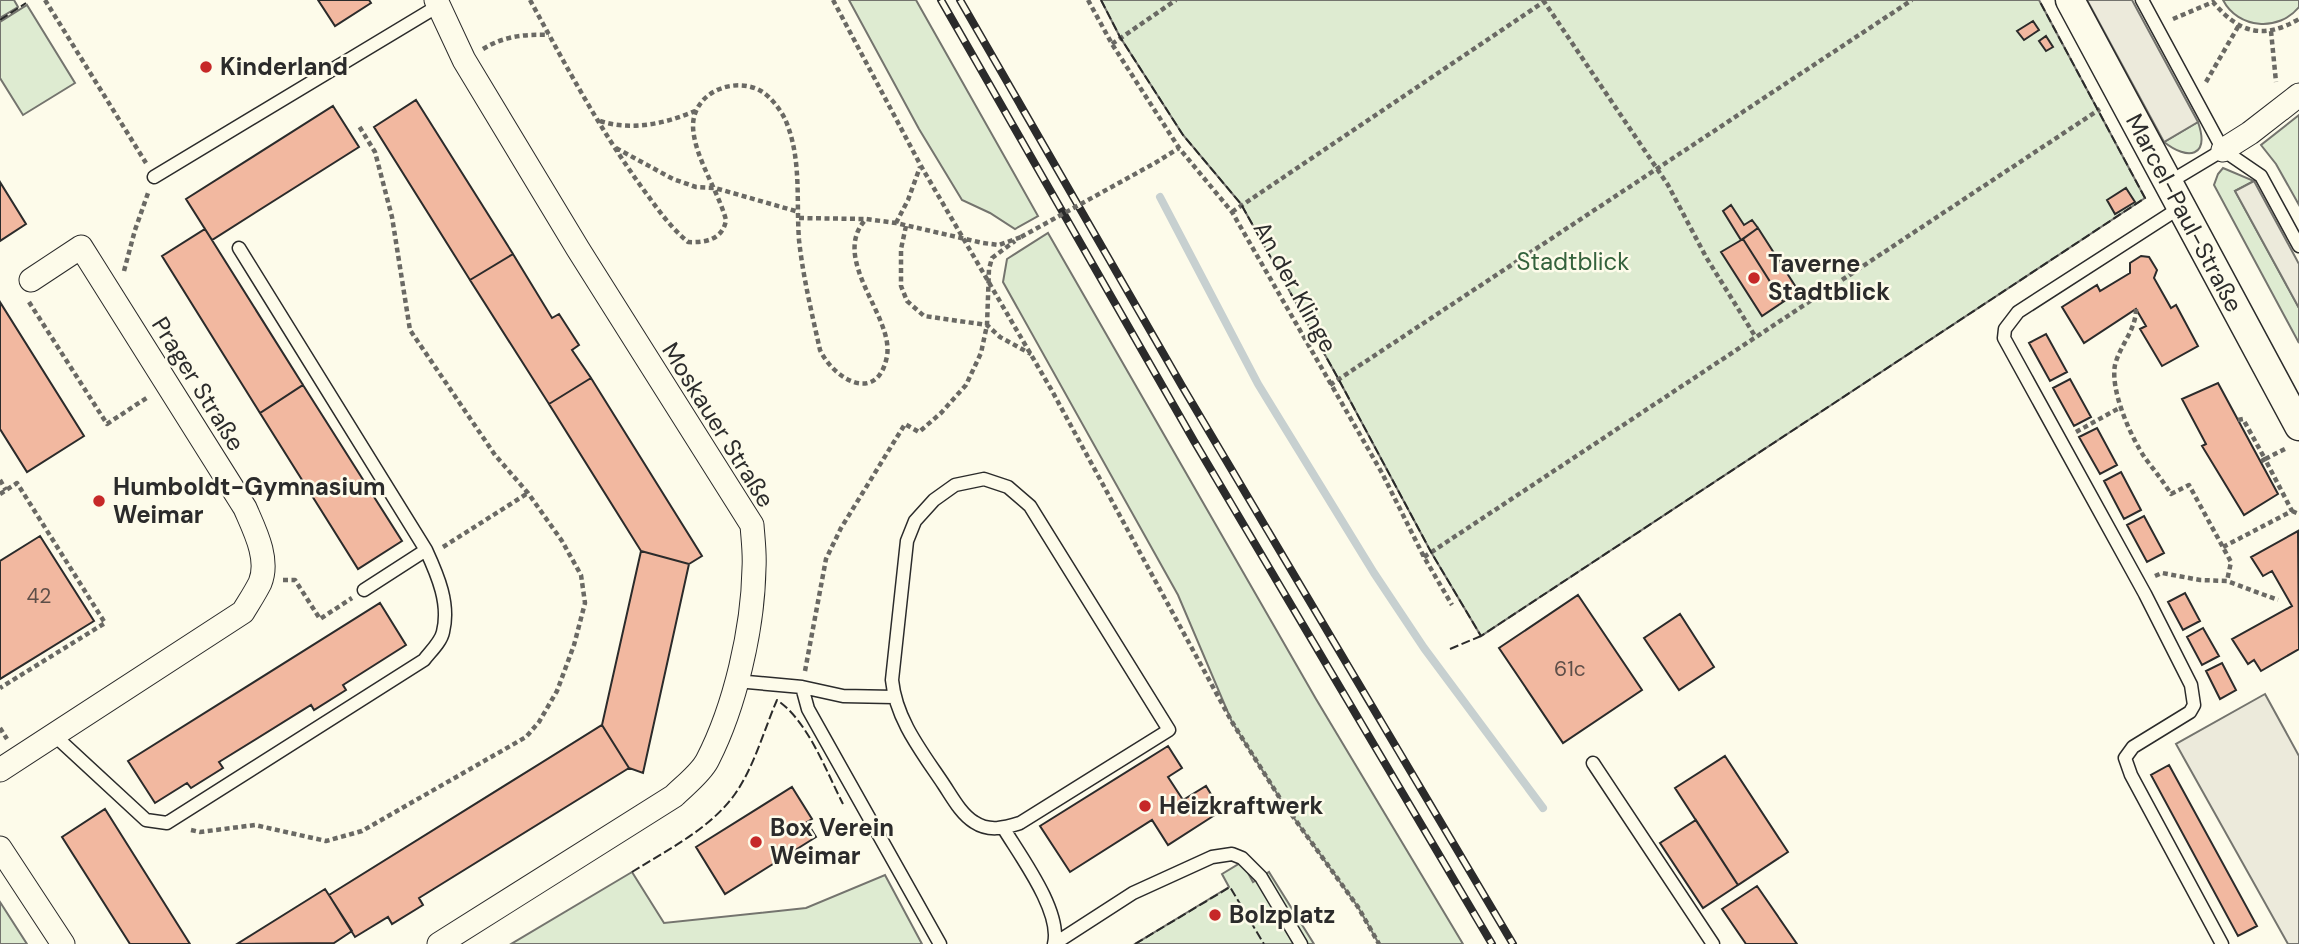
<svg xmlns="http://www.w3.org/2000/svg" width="2299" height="944" font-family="'DM Sans',sans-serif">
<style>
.green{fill:#deebd1;stroke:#74746e;stroke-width:2}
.parking{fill:#eceadb;stroke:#74746e;stroke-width:2}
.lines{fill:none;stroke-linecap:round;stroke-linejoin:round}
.stream{stroke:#c7d0d0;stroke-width:8}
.building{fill:#f2b8a0;stroke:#2b2b2b;stroke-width:2}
.service-casing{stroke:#2b2b2b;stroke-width:15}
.minor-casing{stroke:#2b2b2b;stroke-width:25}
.tertiary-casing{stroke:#2b2b2b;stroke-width:31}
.path{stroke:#6a6964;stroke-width:4.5;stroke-dasharray:5 3.5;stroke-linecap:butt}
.service{stroke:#fdfbea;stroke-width:12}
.minor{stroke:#fdfbea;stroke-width:23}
.tertiary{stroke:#fdfbea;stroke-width:28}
.rail-casing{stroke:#2b2b2b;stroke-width:8}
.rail{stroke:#fdfbea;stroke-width:5;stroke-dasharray:16;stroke-linecap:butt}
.path-bridge{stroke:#6a6964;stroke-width:4.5;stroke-dasharray:5 3.5;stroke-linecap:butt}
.fence{stroke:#2b2b2b;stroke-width:2;stroke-dasharray:9 3.5;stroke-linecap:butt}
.poi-dot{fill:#c62828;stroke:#fdfbea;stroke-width:2.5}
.labels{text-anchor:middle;stroke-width:5;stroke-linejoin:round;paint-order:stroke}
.number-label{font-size:21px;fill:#5d4e48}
.poi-label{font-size:24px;font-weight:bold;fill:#2b2b2b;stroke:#fdfbea;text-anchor:start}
.street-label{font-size:24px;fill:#2b2b2b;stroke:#fdfbea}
.park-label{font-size:24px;fill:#34623c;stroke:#fdfbea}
</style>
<rect width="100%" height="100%" fill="#fdfbea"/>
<path class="green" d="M0 0H14L18 7 0 18Z
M849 0H916L1038 216 1015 229 990 213 962 200 919 129Z
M1101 0H2039L2145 198 1481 636 1431 552 1339 380 1241 204 1183 135 1120 37Z
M2223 0H2299V7C2279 32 2238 29 2223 0Z
M27 5 75 83 23 115 0 78V22Z
M2299 115V205L2276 164 2261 145Z
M2198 122C2210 157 2188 161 2164 142Z
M2223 168 2254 181 2235 191 2299 308V343L2214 185 2218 174Z
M1048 233 1316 699 1463 944H1379L1358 907 1281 800 1232 722 1178 595 1003 282 1007 259Z
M1242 862 1253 882 1269 872 1314 944H1135L1229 887 1222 874Z
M632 872 664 923 806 908 885 875 922 944H511Z
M0 902 27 944H0Z"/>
<path class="parking" d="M2087 0H2132L2198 122 2164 142Z
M2254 181 2299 264V308L2235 191Z
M2265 694 2299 756V944H2288L2176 744Z"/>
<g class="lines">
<path class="stream" d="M1160 197 1258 384 1374 573 1424 648 1543 808"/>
</g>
<path class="building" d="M318 0H369L371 3 335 26Z
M2033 21 2039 30 2024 40 2017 31Z
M2046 36 2053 47 2046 51 2039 41Z
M416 100 513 254 470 280 374 127Z
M333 106 359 147 212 240 186 199Z
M0 182 26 224 0 241Z
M2126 188 2135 202 2115 214 2107 200Z
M1731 205 1744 225 1752 220 1758 228 1741 240 1723 211Z
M1758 228 1799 292 1783 302 1743 239Z
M205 229 303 385 260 413 162 256Z
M1743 239 1783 302 1762 316 1721 252Z
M513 254 552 318 559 314 579 345 572 350 591 378 549 404 470 280Z
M2141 256 2149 257 2157 270 2154 278 2171 308 2176 305 2198 346 2162 366 2140 329 2146 326 2136 309 2084 343 2062 307 2097 285 2100 291 2130 273V263Z
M0 302 84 436 27 472 0 429Z
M2046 334 2067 372 2050 381 2029 343Z
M591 378 702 556 689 564 641 551 549 404Z
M2070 379 2091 417 2074 426 2053 388Z
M2218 383 2278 494 2244 515 2202 446 2206 444 2182 399Z
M303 385 402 541 358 569 260 413Z
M2097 428 2117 465 2100 474 2079 437Z
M2121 472 2141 510 2124 519 2104 481Z
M2144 516 2164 553 2147 562 2127 525Z
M2298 531 2299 649 2261 671 2254 660 2248 664 2232 639 2292 606 2272 571 2263 576 2251 557Z
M40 536 94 621 0 679V561Z
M641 551 689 564 643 773 629 768 602 725Z
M2185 593 2200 621 2183 630 2168 602Z
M1578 595 1642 690 1563 743 1499 648Z
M380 603 406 645 343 685 346 690 314 710 311 705 219 762 223 768 191 788 187 783 155 803 128 761Z
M1680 614 1714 667 1679 690 1644 638Z
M2203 628 2219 656 2202 665 2187 637Z
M2222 663 2236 690 2220 699 2206 671Z
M602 725 629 768 419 898 423 905 392 924 388 917 355 937 329 895Z
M1168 746 1182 768 1168 777 1183 800 1206 786 1221 811 1168 845 1152 820 1070 872 1040 826Z
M1725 756 1788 852 1738 885 1675 788Z
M2169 765 2257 926 2238 936 2151 775Z
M792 787 812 819 807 822 816 837 725 894 696 847Z
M105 809 190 944H130L62 837Z
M1696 820 1738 885 1703 908 1660 843Z
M1757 886 1797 944H1746L1722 909Z
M325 889 352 931 334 943 237 944Z"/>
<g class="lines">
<defs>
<path id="service" d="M2142 0 2223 150 2261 176 2299 246
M154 177 438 6
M2168 183 2223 150
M2181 207 2018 312 2005 329 2004 338 2145 594 2191 685 2194 705 2190 712 2133 747 2125 758 2131 775 2222 944
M984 479 1008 487 1030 506 1169 730 1020 823C1004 828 989 832 974 822 961 814 952 797 944 785 922 752 896 720 892 680L907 541 915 521 934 500 955 485Z
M364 590 426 550
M736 681 802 687 843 696 894 697
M802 687 808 709 940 944
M54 735 146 820 167 823 424 660C430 652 441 642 443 632 450 604 438 576 426 550L239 248
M1593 763 1713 944
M1004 829C1021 857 1062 912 1054 944
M1054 944 1133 893 1212 857 1232 854 1242 858 1261 877 1301 944"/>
<path id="minor" d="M436 0 464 60 578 249 752 525C753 539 755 554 754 568 753 629 735 707 707 761 700 774 684 786 674 796L439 944
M2223 150 2250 133 2299 95
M0 770 243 612C249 602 255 593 260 583 270 559 254 529 245 508L81 247 31 280
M0 848 63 944"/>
<path id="tertiary" d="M2070 0 2299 426"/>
</defs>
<use href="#service" class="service-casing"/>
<use href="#minor" class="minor-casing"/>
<use href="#tertiary" class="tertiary-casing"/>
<path class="path" d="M45 0 146 163
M530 0C565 64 600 130 643 189 657 208 670 227 688 242 706 243 723 239 726 220 718 190 693 155 693 125 694 92 734 76 761 91 770 96 780 109 785 119 802 158 796 199 799 240 803 277 812 314 820 350 835 381 878 404 887 356 894 316 829 259 866 219L896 223 983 243 999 245 1021 237
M833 0 921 166 1051 389 1232 722 1281 800 1358 907 1379 944
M1088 0 1112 44 1179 148 1232 212 1382 473 1424 557 1452 605
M1543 0 1668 185 1706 257 1755 336
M2173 19 2213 2C2239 33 2263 40 2299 19
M2271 31 2276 82
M1112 44 1176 0
M483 49C504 36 525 34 549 35
M2206 82 2239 25
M600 121C632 131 664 124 695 111
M616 148 673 179 696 187 715 188 799 212
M1155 163 1179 148
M1232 212 1545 1
M799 218 865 219
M896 223 908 200 920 167
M906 226 901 249V286L907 301 924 316 987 325 1000 337 1031 354
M124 271 135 230 148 193
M29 302 107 424 148 397
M2136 309C2136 330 2120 345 2115 365 2110 391 2131 437 2145 458 2154 470 2163 481 2171 494L2189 485 2231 562 2227 581
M1330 385 1912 0
M2238 420 2243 419 2265 459 2287 448
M2076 432 2121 407
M0 480 6 490
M0 494 17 483 105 623 0 688
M2292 511 2299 514
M443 547 528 493
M2223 547 2292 511 2265 459 2260 462
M1424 557 2100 109
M2155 576 2162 573 2200 580 2227 581 2278 600
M283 580H295L320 619 352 598
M805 671 826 559 841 528 905 424 919 432 941 413 966 385 981 353 987 325 989 269 992 258 1015 241
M0 728 7 739
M191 830 200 832 255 825 326 841 362 831 526 737 539 722 557 691 574 645 585 603 581 575 562 541 528 493 495 455 410 330 392 217 375 152 359 126"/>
<use href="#service" class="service"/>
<use href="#minor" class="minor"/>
<use href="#tertiary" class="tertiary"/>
<defs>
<path id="rail" d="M941 0 1194 441 1492 944
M960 0 1182 386 1513 944"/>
</defs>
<use href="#rail" class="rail-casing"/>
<use href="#rail" class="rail"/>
<path class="path-bridge" d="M1021 237 1155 163"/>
<path class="fence" d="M1101 0 1120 37 1183 135 1241 204 1339 380 1431 552 1481 636 2145 198 2039 0
M0 20 26 3
M1450 649 1481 636
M632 872C667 850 710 829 735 794 754 767 764 730 777 700 808 721 826 771 843 804
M1135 944 1230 887 1264 944"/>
</g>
<g class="poi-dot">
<circle cx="206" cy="67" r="7"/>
<circle cx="1754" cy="278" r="7"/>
<circle cx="99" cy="501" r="7"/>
<circle cx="1145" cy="806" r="7"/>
<circle cx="756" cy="842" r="7"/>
<circle cx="1215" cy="915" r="7"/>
</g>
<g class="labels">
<g class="number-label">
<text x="39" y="603">42</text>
<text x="1570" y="676">61c</text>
</g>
<g class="poi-label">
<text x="220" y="75">Kinderland</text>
<text x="1768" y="272">Taverne<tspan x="1768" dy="28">Stadtblick</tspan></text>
<text x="113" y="495">Humboldt-Gymnasium<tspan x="113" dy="28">Weimar</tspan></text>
<text x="1159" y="814">Heizkraftwerk</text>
<text x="770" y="836">Box Verein<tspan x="770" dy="28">Weimar</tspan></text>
<text x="1229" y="923">Bolzplatz</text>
</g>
<g class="street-label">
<text transform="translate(2184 213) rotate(62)" y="8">Marcel-Paul-Straße</text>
<text transform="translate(1295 287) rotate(61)" y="8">An der Klinge</text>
<text transform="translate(198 384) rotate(58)" y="8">Prager Straße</text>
<text transform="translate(718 425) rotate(58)" y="8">Moskauer Straße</text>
</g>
<g class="park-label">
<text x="1573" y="270">Stadtblick</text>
</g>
</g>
</svg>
